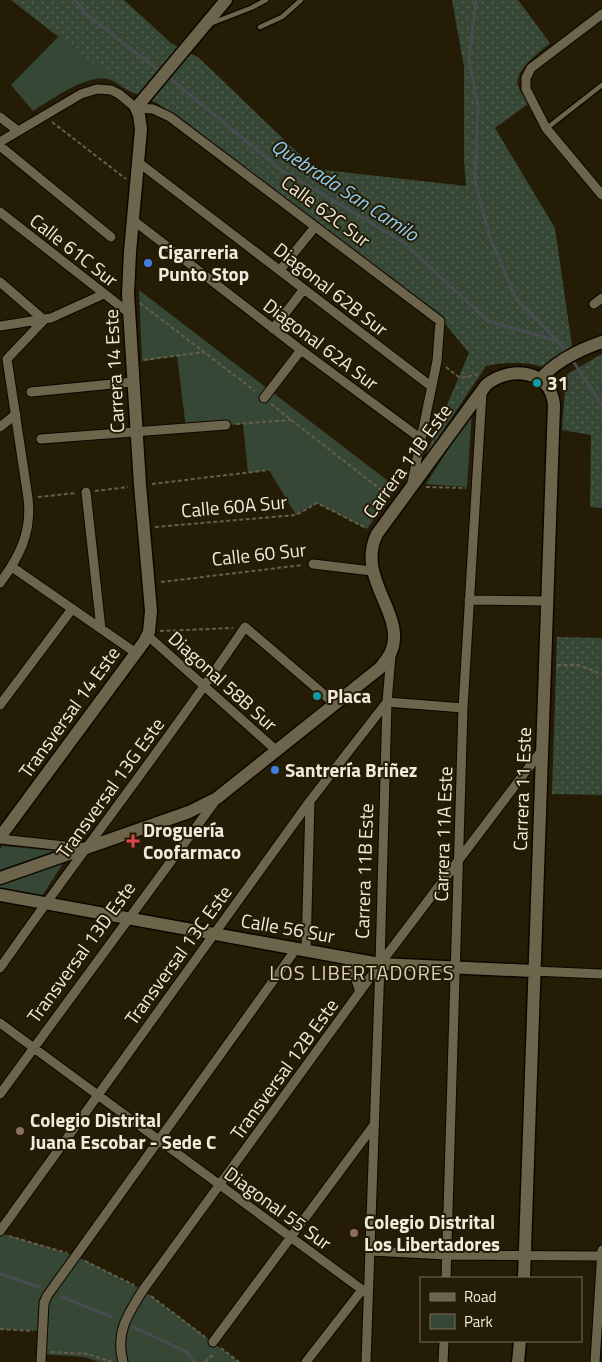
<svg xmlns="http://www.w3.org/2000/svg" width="602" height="1362" font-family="'Titillium Web',sans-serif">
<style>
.grass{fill:url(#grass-dots)}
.green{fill:#374735}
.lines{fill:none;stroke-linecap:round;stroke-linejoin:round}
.stream{stroke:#484b4f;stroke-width:3}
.lane-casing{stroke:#0d0600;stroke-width:7}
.street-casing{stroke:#0d0600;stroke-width:11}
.secondary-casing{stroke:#0d0600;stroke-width:15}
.path{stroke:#655e4a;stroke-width:2;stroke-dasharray:4 2.5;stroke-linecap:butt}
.lane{stroke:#6c644b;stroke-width:4.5}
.street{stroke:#6c644b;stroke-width:9}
.secondary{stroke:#6c644b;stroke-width:12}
.shop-dot{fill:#3f7fe0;stroke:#241c05;stroke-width:2}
.culture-dot{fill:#0f9aa8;stroke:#241c05;stroke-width:2}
.health-dot{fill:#e0444e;stroke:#241c05;stroke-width:2}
.education-dot{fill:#8d6e63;stroke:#241c05;stroke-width:2}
.labels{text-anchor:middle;stroke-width:4;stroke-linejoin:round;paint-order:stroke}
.street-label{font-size:19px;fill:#f0ebdd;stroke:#241c05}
.poi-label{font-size:19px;font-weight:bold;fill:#f0ebdd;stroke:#241c05;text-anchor:start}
.water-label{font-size:20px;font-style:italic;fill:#92cdf1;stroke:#241c05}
.neighbourhood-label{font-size:20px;letter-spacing:1px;fill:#dcd2b7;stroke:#241c05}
</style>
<defs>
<pattern id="grass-dots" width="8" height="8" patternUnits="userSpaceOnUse" patternTransform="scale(1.25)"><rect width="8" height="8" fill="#374735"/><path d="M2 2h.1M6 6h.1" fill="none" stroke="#546252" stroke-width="1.8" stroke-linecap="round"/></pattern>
</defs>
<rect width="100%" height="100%" fill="#241c05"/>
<path class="grass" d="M11 0H124L171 43 199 58 315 169 466 186 464 161V67L452 0H518L550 43C540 52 513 71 518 86 520 92 525 98 528 104L495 128 555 228 572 346 543 367C523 361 506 362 486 366L424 459 469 353 437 314 157 103 127 90Z
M602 354V508L590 507 591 435 562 430 566 375Z
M557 637 602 638V795L552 794Z"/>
<path class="green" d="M59 36 127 90C121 87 114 80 107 79 85 75 51 100 33 111L11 85Z
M139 290 396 487 367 529 317 503 296 515 269 470 248 473 243 424 186 428 177 356 142 361Z
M472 411 467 487 426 484Z
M2 846 58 851 0 873V849Z
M64 862 42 896 0 890V884Z
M0 1233 76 1256 143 1290 239 1362H99L84 1357 42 1354V1331L0 1329Z"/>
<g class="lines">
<path class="stream" d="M75 0 86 14 157 69
M476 0 469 60 478 106 475 181 489 235 516 299 558 341 567 353
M172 80 280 169 403 242 488 321 558 341
M571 358 602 405
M0 1274 39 1287
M62 1297 112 1317
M133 1327 187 1352 194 1362"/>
<defs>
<path id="lane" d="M212 23 251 8 266 0
M260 27 282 17 301 0
M547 128 602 85"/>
<path id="street" d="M602 14 531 68 526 78V89L546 128 602 195
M0 117 18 131
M0 142 81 94 97 89 111 90 119 94 136 108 153 109 170 117 440 321 437 361 412 483
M0 146 111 237
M138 162 432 387
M0 212 129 313
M133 220 301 350 420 438
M280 270 315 227
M0 282 44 320 7 359 28 498C32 532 20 556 0 583
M594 304 602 298
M0 326 51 318 104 294
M273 329 304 289
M31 392 133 382
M264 398 301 350
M0 427 16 414
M41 439 226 425
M86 492 101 629
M313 564 372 571
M12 567 136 653
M469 600 547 601
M147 635 277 751
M0 705 72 609
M0 839 83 848
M306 951 310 801
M349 959 360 992
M0 968C80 853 167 743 245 627L335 704
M533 971 602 974
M0 1023 368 1294
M0 1094 216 800
M0 1231 310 801 387 702 463 708
M370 1251 447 1255 602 1256
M446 1278 463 708 482 392
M213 1342 374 1125
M41 1362 44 1303 47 1296 296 949
M123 1362C115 1332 128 1314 143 1290L380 964 542 750
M306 1362 362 1290
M366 1362 380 964 387 702 391 655
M443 1362 444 1341
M595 1362 602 1250"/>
<path id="secondary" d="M540 380C555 361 579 350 602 342
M0 837 144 642 149 632 151 611 140 485 128 294 130 252 141 129 139 115 136 108 226 0
M0 878 189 812 217 798 380 668C384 663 388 658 391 652 407 615 355 578 377 534L486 385C510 365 551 370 554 405L524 1278
M0 895 380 964 533 971
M518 1362 520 1341"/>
</defs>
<use href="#lane" class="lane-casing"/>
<use href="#street" class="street-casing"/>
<use href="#secondary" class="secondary-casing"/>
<path class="path" d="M52 122 126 179
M140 303 255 391
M144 360 204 352
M446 367 460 378 480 374
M271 404 389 496
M236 424 291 420
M152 484 269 470
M426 487 466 488
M95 491 128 487
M38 497 76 493
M155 527 296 515 317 503 366 528
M161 582 303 565
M160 631 233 628
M557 665H578L602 674
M9 1236 67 1253
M85 1261 134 1285
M151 1296 205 1337
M0 1329 33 1331
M221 1348 239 1362
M51 1352 88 1354 112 1362
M205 1362 215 1353"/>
<use href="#lane" class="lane"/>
<use href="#street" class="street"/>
<use href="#secondary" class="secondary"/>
</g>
<g class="shop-dot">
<circle cx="148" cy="263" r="5"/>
<circle cx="275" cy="770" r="5"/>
</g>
<g class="culture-dot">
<circle cx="537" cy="383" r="5"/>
<circle cx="317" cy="696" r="5"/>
</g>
<path class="health-dot" d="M130.5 833.5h5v5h5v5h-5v5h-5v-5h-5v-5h5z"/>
<g class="education-dot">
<circle cx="20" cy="1131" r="5"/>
<circle cx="354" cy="1233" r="5"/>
</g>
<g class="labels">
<g class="street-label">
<text transform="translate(326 211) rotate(37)" y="7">Calle 62C Sur</text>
<text transform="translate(74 250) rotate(38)" y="7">Calle 61C Sur</text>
<text transform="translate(331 289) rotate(38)" y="7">Diagonal 62B Sur</text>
<text transform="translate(321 344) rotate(37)" y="7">Diagonal 62A Sur</text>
<text transform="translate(114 371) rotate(-93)" y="7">Carrera 14 Este</text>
<text transform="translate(407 461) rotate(-54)" y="7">Carrera 11B Este</text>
<text transform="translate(234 506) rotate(-5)" y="7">Calle 60A Sur</text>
<text transform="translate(259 554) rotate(-6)" y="7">Calle 60 Sur</text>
<text transform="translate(223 681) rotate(42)" y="7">Diagonal 58B Sur</text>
<text transform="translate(69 712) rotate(-54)" y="7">Transversal 14 Este</text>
<text transform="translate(110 788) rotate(-54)" y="7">Transversal 13G Este</text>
<text transform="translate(522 789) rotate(-88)" y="7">Carrera 11 Este</text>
<text transform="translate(443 834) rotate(-88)" y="7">Carrera 11A Este</text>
<text transform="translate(364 871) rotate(-88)" y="7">Carrera 11B Este</text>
<text transform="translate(288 928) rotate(10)" y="7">Calle 56 Sur</text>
<text transform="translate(81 952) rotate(-54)" y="7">Transversal 13D Este</text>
<text transform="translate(178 955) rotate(-54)" y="7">Transversal 13C Este</text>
<text transform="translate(284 1069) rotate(-54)" y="7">Transversal 12B Este</text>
<text transform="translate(278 1208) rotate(36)" y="7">Diagonal 55 Sur</text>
</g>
<g class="poi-label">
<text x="158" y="259">Cigarreria<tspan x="158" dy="22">Punto Stop</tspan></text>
<text x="547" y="390">31</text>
<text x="327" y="703">Placa</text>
<text x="285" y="777">Santrería Briñez</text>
<text x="143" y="837">Droguería<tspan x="143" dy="22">Coofarmaco</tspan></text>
<text x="30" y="1127">Colegio Distrital<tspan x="30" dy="22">Juana Escobar - Sede C</tspan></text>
<text x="364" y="1229">Colegio Distrital<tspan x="364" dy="22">Los Libertadores</tspan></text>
</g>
<g class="water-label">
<text transform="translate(345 190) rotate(33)" y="7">Quebrada San Camilo</text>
</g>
<g class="neighbourhood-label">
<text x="362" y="980">LOS LIBERTADORES</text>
</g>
</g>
<rect x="420" y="1277" width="162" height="65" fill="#241c05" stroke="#766f5b"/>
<rect x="430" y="1293" width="25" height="8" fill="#6c644b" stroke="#766f5b"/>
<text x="464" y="1302" font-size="15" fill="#f0ebdd">Road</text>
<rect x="430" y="1314" width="25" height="15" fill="#374735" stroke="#766f5b"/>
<text x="464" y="1327" font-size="15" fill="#f0ebdd">Park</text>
</svg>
